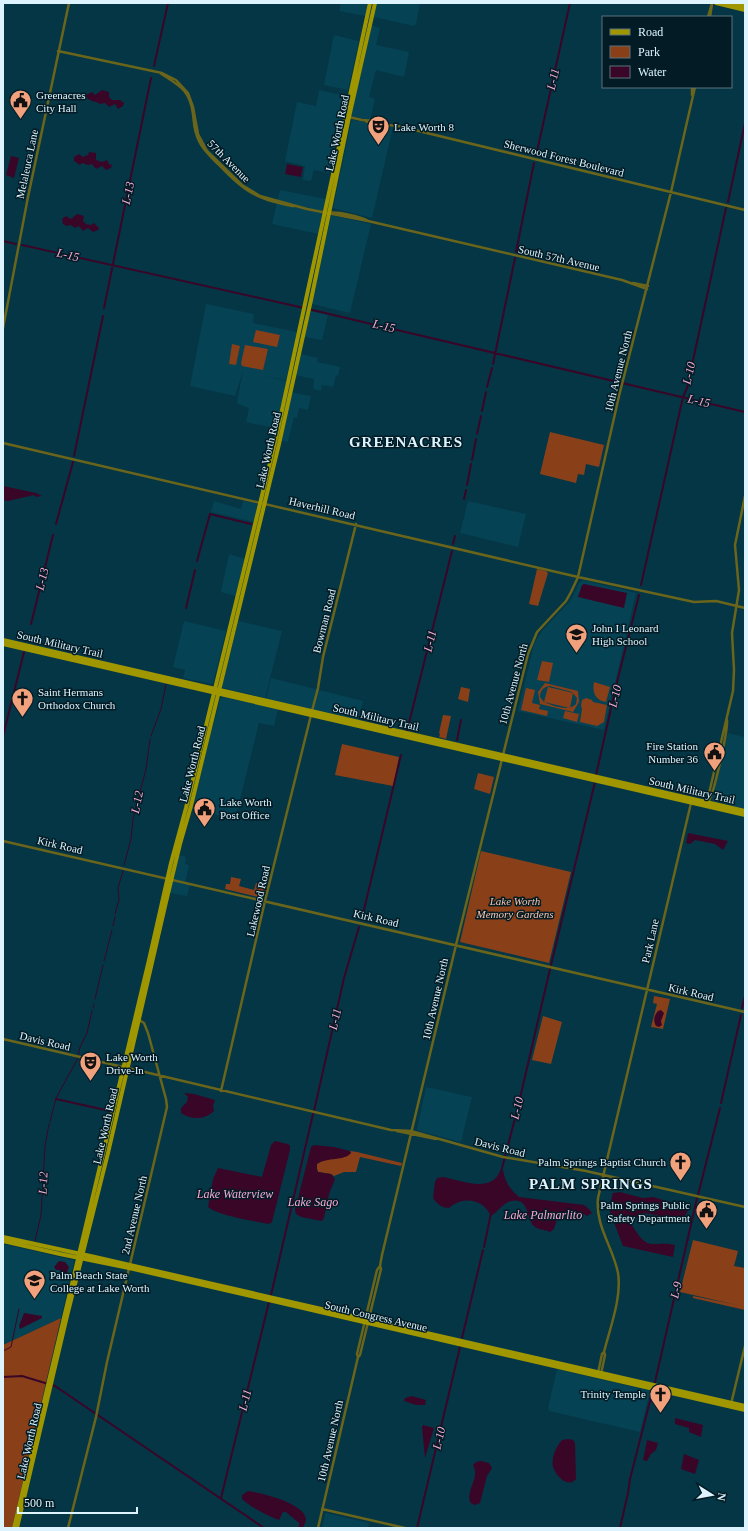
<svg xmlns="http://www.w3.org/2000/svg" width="748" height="1531" font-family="'Times New Roman',serif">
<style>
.built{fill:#054254}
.green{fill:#894019;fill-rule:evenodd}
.water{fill:#3a0628}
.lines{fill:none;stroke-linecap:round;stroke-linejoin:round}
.stream{stroke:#3a0628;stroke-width:1}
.canal{stroke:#3a0628;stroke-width:2}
.minor{stroke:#6a651a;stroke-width:2.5}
.major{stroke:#a09700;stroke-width:4}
.labels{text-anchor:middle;stroke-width:3;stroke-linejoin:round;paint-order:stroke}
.poi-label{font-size:11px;fill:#ddf4fe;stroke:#031b24;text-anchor:start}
.street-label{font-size:11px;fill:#ddf4fe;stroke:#031b24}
.park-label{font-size:11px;font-style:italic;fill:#fcc6ad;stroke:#031b24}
.water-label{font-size:12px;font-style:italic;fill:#f9abd6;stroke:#031b24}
.district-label{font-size:15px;font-weight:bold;letter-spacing:1px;fill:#ddf4fe;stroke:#031b24}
</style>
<rect width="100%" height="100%" fill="#043646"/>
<path class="built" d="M341 3H369L366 16 339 11Z
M377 3H420L416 24 414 26 373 17Z
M371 25 380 28 376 45 409 52 404 77 376 70 369 97 375 99 370 120 351 116Z
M334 35 359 41 348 90 324 85Z
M319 90 346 96 329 173 314 170 311 181 303 180 305 166 285 161 297 102 316 106Z
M353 120 393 127 372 218 333 208 351 122Z
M280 190 326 199 318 234 272 224Z
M331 215 371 224 350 313 312 304Z
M206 304 254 314 253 323 297 332 286 380 264 376 286 381 284 391 311 396 308 410 299 408 297 418 294 417 288 442 281 440 283 430 246 422 249 408 238 404 237 402 243 371 235 396 190 386Z
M311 311 328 315 322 340 304 337Z
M301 354 318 358 317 362 340 367 338 376 336 375 333 387 322 385 321 391 313 389 314 379 295 375Z
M214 501 241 509 243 501 258 504 254 522 211 512Z
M468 501 526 514 518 547 460 533Z
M229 554 245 559 236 596 221 592Z
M583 580 636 593 604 730 518 711 534 644 542 631 571 600 579 583Z
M184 621 226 631 213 683 211 684 183 678 185 670 173 667Z
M238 621 282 631 265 698 223 688 222 686Z
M271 678 363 701 358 721 266 699Z
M223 697 278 709 274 726 259 723 235 819 192 809 211 731 212 730 220 699Z
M728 733 745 737V809L713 801 712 799Z
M179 855 186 857 185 864 189 865 185 883 190 885 187 896 170 893Z
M426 1087 472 1097 461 1142 419 1131 417 1129Z
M3 1244 73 1260 74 1262 61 1318 3 1345Z
M557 1369 650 1391 640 1432 549 1411 548 1408Z
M326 1513 369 1523 368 1528H322L325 1514Z"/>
<path class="green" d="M256 330 280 335 277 347 253 342Z
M232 344 240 346 236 365 229 364Z
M245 345 268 349 263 370 242 366 241 363Z
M550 432 604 445 599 467 586 464 584 475 578 474 576 483 540 474Z
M537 569 546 571 548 573 538 606 529 604Z
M542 661 553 663 549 682 537 680Z
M594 682 610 687 606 702C595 700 592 692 594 682Z
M545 683 578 691 579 702 573 712 540 704 538 692ZM550 686 572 692 577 698 576 704C569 712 553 706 544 702L540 697C540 691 543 687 550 686Z
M461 687 470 689 468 702 458 699Z
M548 687 573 693 570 708 544 702Z
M526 688 535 690 532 703 540 705 539 709 548 711 547 716 521 710Z
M586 698 592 700 593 702 607 705 604 722 597 726 580 722 582 709 581 706 582 700Z
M565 711 579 714 577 722 563 718Z
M443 715 451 716 446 739 439 737 440 734 439 733Z
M342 744 399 757 393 786 335 775Z
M478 773 494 777 490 794 474 789Z
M481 851 571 872 549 963 460 942Z
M231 877 241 879 239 886 254 890 256 883 267 886 264 896 262 898 225 889 226 884H230Z
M654 996 670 999 663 1029 651 1027 657 1004 653 1003Z
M543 1016 562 1022 551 1064 532 1060Z
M350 1151 357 1152 402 1163 401 1166 360 1157 356 1172H344L334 1176 331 1174 318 1172 317 1169V1164C327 1156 341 1161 351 1153Z
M693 1240 738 1251 734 1266 745 1268V1310L693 1298V1296L737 1305 680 1292Z
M61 1318 12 1528H3V1345Z"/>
<path class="water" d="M102 90 109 92V97L112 100H120L124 103 123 106 118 109 115 104 109 107 105 103 100 104C96 101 91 102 87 98L86 95 92 92 95 95Z
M89 152 96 153V160L102 162 107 160 109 164 112 165 111 168 106 170 102 166 96 169 92 164 88 165 82 163 80 165 74 161V157L79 154 83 157 88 155Z
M11 156 19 158 14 178 6 175Z
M287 164 303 167 301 177 285 174Z
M77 214 84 216 83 221 86 224 91 225 94 223 99 228 98 230 93 232 88 228 83 231 79 226 75 228 71 225 67 226 63 224 62 219 66 216 71 219Z
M3 486 36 493 42 496 36 497 34 495 8 501 3 500Z
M584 584 627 593 624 608 578 597 582 585Z
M688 833 728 841 723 850 715 844 695 840 690 844 686 843Z
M661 1010 664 1013 661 1021 662 1025 659 1027 656 1026C653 1020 654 1016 658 1011Z
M184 1093 194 1094 215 1100 213 1106 214 1111C205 1120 191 1120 181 1113V1108L187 1102 188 1097Z
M275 1141 288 1144 290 1146V1150L272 1222 269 1224C254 1221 219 1216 208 1207L213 1179 218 1168 262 1177 271 1145Z
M314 1145 334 1147 350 1151 351 1153C345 1161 327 1157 317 1164V1169L318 1172 331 1174 335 1179 329 1194 324 1218 322 1221 301 1217 296 1214 295 1210 311 1147Z
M503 1170C505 1182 510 1189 519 1197L584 1205 589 1209 592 1213 587 1216C580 1211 571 1213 563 1213L557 1219 554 1229 550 1232C544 1229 536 1230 532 1224 527 1216 528 1197 511 1201 503 1203 498 1212 491 1216 483 1198 462 1196 449 1208 442 1208 437 1204 433 1198L435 1182 437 1178 443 1177C460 1180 491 1194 500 1171Z
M620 1192 643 1198 653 1197 687 1207 688 1210 683 1220 644 1213 630 1222C635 1229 642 1244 652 1244 661 1244 667 1243 675 1245L673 1257 623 1246 609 1209 613 1193Z
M59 1261 65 1262 69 1267 65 1277 62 1279 61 1278 62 1276V1272L59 1270H56L54 1267Z
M24 1313 42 1316V1318L20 1329 19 1326Z
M412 1396 426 1400 425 1405H416L404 1401 405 1398Z
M675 1418 703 1425 701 1437 689 1432V1428L675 1424Z
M423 1425 434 1428 425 1458 422 1427Z
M569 1439 573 1440 575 1443 576 1479C568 1489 556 1476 553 1467 551 1457 556 1447 562 1440Z
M647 1440 658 1443 656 1450 651 1454 647 1461 643 1460Z
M684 1454 699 1460 695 1474 681 1469Z
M481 1461 489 1463 492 1468 487 1476 480 1503 475 1505C462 1502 475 1482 475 1475 476 1471 474 1468 473 1465L476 1462Z
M248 1491C261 1493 304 1503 306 1519 306 1522 304 1525 303 1528H297L299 1526V1523L286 1512H283L279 1520C269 1517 249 1506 242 1499V1495Z"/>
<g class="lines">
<path class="stream" d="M151 736 161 709 166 684
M124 865 131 839 133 819 146 769 150 739
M115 914 119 900 118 888 123 871
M113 926 115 917
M104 961 112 930
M95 999 103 965
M93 1008 94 1004
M50 1122 56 1098 77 1060 80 1047 87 1033 92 1011
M35 1241 41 1215 45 1146 49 1124
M3 1351 11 1347 19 1309"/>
<path class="canal" d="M154 66 168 3
M536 156 570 3
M728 202 745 123
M3 241 16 244
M22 245 304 308
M516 252 534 163
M104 308 151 78
M308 309 745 412
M493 364 515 258
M487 387 492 368
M482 411 486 392
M477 434 481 416
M74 456 103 316
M472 460 476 439
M467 485 471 464
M464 499 466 490
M56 524 73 462
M453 544 455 536
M197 561 210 514 251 524
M641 585 683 397 687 388 726 208
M186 608 195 570
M31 624 53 535
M407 731 452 551
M3 736 24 652
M457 740 461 720
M596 775 617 682 639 595
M362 918 401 755
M551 965 595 782
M742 1008 745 996
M56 1099 110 1111
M721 1103 741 1015
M314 1111 344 978 359 927
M501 1172 517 1111 550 969
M698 1195 720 1108
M484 1247 491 1213
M271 1295 313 1114
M462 1338 483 1250
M3 1377 22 1376 55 1386 264 1528
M655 1382 697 1198
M221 1498 269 1302
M417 1528 460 1347
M620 1528 628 1493 630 1479 652 1393"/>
<path class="minor" d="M708 17 712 3
M710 17 712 4
M58 51 162 73 176 80 188 93 193 107 198 134 207 151 242 185 260 196 307 209 368 221 622 280 647 289
M160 73C178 85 190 89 193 114 194 123 194 132 199 141 203 150 211 157 218 164 237 184 251 197 279 203 284 204 289 206 294 206
M692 95V87
M349 117 362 120 375 121 379 123
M364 120C372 126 388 124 398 126L745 210
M329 213C336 211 362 217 368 221
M633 283 648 286
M3 328 28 197 69 3
M3 443 578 577 694 602 716 601 745 608
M312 711 318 688 323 657 356 524
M707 802 733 691 734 670 732 633 739 590 735 545 745 496
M708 802C714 795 728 730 727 720
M3 841 745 1012
M3 1039 123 1067
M128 1068 391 1130 411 1131 503 1157 586 1171 745 1207
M221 1091 265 901 311 715
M397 1131 436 1139
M358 1357 360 1355 381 1269 380 1266 382 1255 456 945 528 654 537 632 566 601 571 592 578 577 619 396 671 192 695 87
M598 1373 602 1354 604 1352C610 1328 622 1297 618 1273 613 1247 595 1226 598 1198L691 803
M601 1374 605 1355 604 1352
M731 1404 745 1346
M322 1509 405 1528
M68 1528 96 1417 107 1362 167 1107 166 1099 148 1033 144 1023 139 1020
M318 1528 358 1357 357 1354 377 1270 380 1266"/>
<path class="major" d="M716 3 745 10
M731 3 745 6
M3 640 745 811
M3 644 745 815
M3 1237 95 1257 745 1406
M3 1241 60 1254 129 1268 745 1410
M14 1528 149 960 171 863 186 808 276 438 370 3
M17 1528 67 1316 108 1153 166 902 180 844 191 806 279 444 311 300 349 117 375 3"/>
</g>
<defs>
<symbol id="civic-pin" viewBox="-11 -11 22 30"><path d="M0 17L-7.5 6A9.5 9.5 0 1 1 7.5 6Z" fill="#f1a17c" stroke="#031b24"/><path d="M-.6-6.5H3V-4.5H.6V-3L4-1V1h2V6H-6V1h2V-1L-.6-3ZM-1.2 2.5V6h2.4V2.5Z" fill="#111"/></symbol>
<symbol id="theatre-pin" viewBox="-11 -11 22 30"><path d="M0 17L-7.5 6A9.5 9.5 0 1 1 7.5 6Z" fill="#f1a17c" stroke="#031b24"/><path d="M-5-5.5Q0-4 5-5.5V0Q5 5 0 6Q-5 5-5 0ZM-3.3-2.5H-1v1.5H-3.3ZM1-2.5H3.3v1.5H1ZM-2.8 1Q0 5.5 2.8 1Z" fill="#111"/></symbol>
<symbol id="school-pin" viewBox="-11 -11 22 30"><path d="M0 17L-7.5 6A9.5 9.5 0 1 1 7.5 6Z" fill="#f1a17c" stroke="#031b24"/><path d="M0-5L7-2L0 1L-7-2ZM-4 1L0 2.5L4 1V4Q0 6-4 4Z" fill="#111"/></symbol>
<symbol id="church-pin" viewBox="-11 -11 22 30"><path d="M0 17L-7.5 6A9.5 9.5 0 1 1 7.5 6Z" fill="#f1a17c" stroke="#031b24"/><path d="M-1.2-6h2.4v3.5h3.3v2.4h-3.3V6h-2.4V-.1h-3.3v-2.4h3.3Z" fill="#111"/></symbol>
<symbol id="university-pin" viewBox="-11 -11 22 30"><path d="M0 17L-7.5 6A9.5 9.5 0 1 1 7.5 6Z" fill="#f1a17c" stroke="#031b24"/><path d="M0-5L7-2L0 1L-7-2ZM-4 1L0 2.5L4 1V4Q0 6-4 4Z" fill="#111"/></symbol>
</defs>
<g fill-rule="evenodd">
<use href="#civic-pin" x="8" y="88" width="25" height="34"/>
<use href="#theatre-pin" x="366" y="114" width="25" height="34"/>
<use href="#school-pin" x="564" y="622" width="25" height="34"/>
<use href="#church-pin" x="10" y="686" width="25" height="34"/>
<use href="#civic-pin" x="702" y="740" width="25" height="34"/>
<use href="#civic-pin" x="192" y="796" width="25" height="34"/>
<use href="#theatre-pin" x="78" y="1050" width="25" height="34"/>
<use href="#church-pin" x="668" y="1150" width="25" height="34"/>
<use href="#civic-pin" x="694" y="1198" width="25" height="34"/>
<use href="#university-pin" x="22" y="1268" width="25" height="34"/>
<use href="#church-pin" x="648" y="1382" width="25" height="34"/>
</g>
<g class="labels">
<g class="poi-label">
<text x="36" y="99">Greenacres<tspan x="36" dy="13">City Hall</tspan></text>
<text x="394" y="131">Lake Worth 8</text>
<text x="592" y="632">John I Leonard<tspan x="592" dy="13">High School</tspan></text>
<text x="38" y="696">Saint Hermans<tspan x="38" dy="13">Orthodox Church</tspan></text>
<text x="698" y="750" text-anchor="end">Fire Station<tspan x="698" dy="13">Number 36</tspan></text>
<text x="220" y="806">Lake Worth<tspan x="220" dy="13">Post Office</tspan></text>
<text x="106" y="1061">Lake Worth<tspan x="106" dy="13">Drive-In</tspan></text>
<text x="666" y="1166" text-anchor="end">Palm Springs Baptist Church</text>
<text x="690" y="1209" text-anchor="end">Palm Springs Public<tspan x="690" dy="13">Safety Department</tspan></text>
<text x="50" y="1279">Palm Beach State<tspan x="50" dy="13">College at Lake Worth</tspan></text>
<text x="646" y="1398" text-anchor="end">Trinity Temple</text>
</g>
<g class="street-label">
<text transform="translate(337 133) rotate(-78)" y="4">Lake Worth Road</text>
<text transform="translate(564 158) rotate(14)" y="4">Sherwood Forest Boulevard</text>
<text transform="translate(229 161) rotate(45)" y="4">57th Avenue</text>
<text transform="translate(27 164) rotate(-78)" y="4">Melaleuca Lane</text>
<text transform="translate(559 258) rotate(13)" y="4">South 57th Avenue</text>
<text transform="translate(618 371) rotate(-76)" y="4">10th Avenue North</text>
<text transform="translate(268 450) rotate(-77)" y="4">Lake Worth Road</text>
<text transform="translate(322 508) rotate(13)" y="4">Haverhill Road</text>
<text transform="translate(324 621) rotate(-76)" y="4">Bowman Road</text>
<text transform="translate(60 644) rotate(13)" y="4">South Military Trail</text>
<text transform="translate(513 684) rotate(-75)" y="4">10th Avenue North</text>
<text transform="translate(376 717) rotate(13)" y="4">South Military Trail</text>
<text transform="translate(192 764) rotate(-76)" y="4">Lake Worth Road</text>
<text transform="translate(692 790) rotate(13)" y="4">South Military Trail</text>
<text transform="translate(60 845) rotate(13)" y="4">Kirk Road</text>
<text transform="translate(258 901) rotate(-77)" y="4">Lakewood Road</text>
<text transform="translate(376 918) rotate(13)" y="4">Kirk Road</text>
<text transform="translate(650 941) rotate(-77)" y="4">Park Lane</text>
<text transform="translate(691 992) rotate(13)" y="4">Kirk Road</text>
<text transform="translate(435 999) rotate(-77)" y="4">10th Avenue North</text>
<text transform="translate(45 1041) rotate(13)" y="4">Davis Road</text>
<text transform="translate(105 1126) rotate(-77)" y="4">Lake Worth Road</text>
<text transform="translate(500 1147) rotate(14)" y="4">Davis Road</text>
<text transform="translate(134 1215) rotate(-77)" y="4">2nd Avenue North</text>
<text transform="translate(376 1316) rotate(13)" y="4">South Congress Avenue</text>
<text transform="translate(29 1441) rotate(-77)" y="4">Lake Worth Road</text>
<text transform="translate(330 1441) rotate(-77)" y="4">10th Avenue North</text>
</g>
<g class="park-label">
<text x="515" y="905">Lake Worth<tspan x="515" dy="13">Memory Gardens</tspan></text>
</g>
<g class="water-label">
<text transform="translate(553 79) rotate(-77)" y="4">L-11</text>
<text transform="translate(128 193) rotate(-78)" y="4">L-13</text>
<text transform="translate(68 255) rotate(13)" y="4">L-15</text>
<text transform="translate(384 326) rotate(13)" y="4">L-15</text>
<text transform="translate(689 373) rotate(-77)" y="4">L-10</text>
<text transform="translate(699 401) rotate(13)" y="4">L-15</text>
<text transform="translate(42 579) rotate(-76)" y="4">L-13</text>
<text transform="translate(430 641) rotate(-76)" y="4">L-11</text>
<text transform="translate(615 696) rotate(-77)" y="4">L-10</text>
<text transform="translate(137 802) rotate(-79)" y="4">L-12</text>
<text transform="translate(335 1019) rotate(-77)" y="4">L-11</text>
<text transform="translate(517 1108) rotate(-77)" y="4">L-10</text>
<text transform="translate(43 1183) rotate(-87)" y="4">L-12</text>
<text x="235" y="1198">Lake Waterview</text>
<text x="313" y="1206">Lake Sago</text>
<text x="543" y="1219">Lake Palmarlito</text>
<text transform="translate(676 1290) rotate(-77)" y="4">L-9</text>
<text transform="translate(245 1400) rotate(-76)" y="4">L-11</text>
<text transform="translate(439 1438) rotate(-77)" y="4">L-10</text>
</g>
<g class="district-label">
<text x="406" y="447">GREENACRES</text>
<text x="591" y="1189">PALM SPRINGS</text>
</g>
</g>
<rect width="748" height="1531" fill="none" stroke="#ddf4fe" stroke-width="8"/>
<rect x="602" y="16" width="130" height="72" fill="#031b24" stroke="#5a727b"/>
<rect x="610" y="29" width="20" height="6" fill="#a09700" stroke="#5a727b"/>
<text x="638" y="36" font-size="12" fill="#ddf4fe">Road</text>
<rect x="610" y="46" width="20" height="12" fill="#894019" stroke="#5a727b"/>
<text x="638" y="56" font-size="12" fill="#ddf4fe">Park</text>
<rect x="610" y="66" width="20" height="12" fill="#3a0628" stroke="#5a727b"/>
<text x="638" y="76" font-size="12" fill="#ddf4fe">Water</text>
<g transform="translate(712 1495) rotate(101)" stroke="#031b24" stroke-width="3" paint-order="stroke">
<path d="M0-3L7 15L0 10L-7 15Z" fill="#ddf4fe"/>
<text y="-6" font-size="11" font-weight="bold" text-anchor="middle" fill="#ddf4fe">N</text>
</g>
<path d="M18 1507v6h119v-6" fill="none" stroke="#ddf4fe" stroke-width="2"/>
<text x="24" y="1507" font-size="12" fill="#ddf4fe" stroke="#031b24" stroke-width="3" paint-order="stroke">500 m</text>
</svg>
